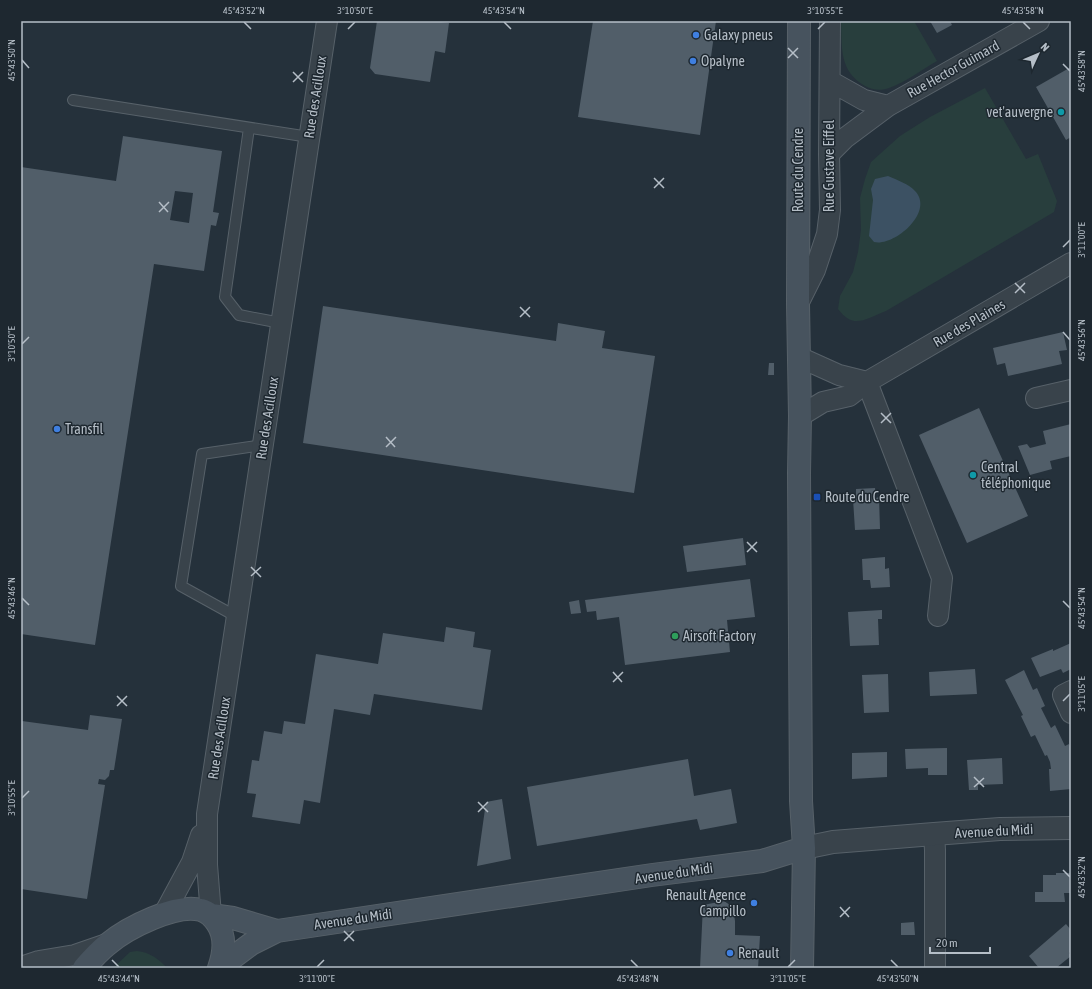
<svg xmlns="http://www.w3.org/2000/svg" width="1092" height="989" font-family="'Asap Condensed',sans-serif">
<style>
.green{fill:#283e3d}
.water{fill:#3c5163}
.building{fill:#515e69;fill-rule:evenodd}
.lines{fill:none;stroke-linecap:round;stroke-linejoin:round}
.service-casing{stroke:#576169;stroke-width:12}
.minor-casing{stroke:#576169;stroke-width:22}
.tertiary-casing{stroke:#576169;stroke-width:24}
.secondary-casing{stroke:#576169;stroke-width:24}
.service{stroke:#39434b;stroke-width:10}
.minor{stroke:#39434b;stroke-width:20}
.tertiary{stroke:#39434b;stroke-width:22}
.secondary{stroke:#47535e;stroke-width:22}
.ticks{fill:none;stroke:#b5bec7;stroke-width:1.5}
.shop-dot{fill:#3f7fe0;stroke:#1e2830;stroke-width:1.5}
.culture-dot{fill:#0f9aa8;stroke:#1e2830;stroke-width:1.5}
.transit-dot{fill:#1a4fb4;stroke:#1e2830;stroke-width:1.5}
.leisure-dot{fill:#2e9e5b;stroke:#1e2830;stroke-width:1.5}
.labels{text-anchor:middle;stroke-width:3;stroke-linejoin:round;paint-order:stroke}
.poi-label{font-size:14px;fill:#b5bec7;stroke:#1e2830;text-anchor:start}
.street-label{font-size:14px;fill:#b5bec7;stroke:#1e2830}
.neatline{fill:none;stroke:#b5bec7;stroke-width:1.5}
.ticks-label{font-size:10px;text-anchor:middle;fill:#b5bec7}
</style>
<rect width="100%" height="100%" fill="#25313b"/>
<path class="green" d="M841 21H914L937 61C921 70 906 82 889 88 881 91 872 90 865 86 839 71 842 48 841 21Z
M985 88 1026 159 1038 154 1057 201 1054 212 886 311C865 319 854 330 838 309L840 296 853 272 858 252 861 230 860 198 865 179 871 162 900 136 930 117Z
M137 951C149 952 159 959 167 968H113L130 952Z"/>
<path class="water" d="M888 176C897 180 909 184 915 191 935 212 894 247 874 242L869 236 873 200 871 189 875 179Z"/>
<path class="building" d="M377 21H434L449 23 445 53 435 51 430 82 375 74 370 68Z
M593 21H716L700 135 578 117Z
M930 21H950L952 25 937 33Z
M1071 67V137L1066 140 1036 87Z
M123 136 222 151 213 212 219 213 216 226 211 225 204 271 154 264 95 645 21 634V167L116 181ZM175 191 193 193 189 223 170 220Z
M323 306 556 341 558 323 605 331 602 348 655 356 634 493 303 443Z
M1063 332 1067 350 1059 351 1062 364 1008 376 1005 363 997 365 993 348Z
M769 363H774V375H768Z
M979 408 1028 516 967 543 919 435Z
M1071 424V456L1050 461 1052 469 1030 475 1018 446 1027 444 1030 448 1046 444 1043 431Z
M875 488 876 498 879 497 880 529 855 530 853 499H856V489Z
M743 538 746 565 687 572 683 546Z
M885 557V569L889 568 890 587 871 588 870 580H863L862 559Z
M750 579 755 617 727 620 730 652 625 665 619 617 597 620 596 611 587 612 585 600Z
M579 600 581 613 571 614 569 602Z
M882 610V619H878L879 645 850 646 848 612Z
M446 627 475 632 473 647 491 650 482 710 374 694 370 715 334 709 320 803 304 800 300 824 252 817 256 794 247 793 252 760 259 761 264 731 282 734 284 721 305 724 316 654 378 664 383 633 444 642Z
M1071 643V669L1063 673 1061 669 1040 677 1031 658 1053 649V651Z
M975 669 977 694 930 696 929 672Z
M1024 670 1033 690 1037 688 1045 706 1041 708 1051 728 1055 725 1065 746 1069 744 1071 748V768H1070L1071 789 1050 791 1049 769H1051L1050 762 1047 755 1045 756 1035 735 1031 737 1021 716 1023 715 1005 680Z
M888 674 889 712 864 713 862 675Z
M90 715 122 719 114 770H110L109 776 105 780 99 779 98 784 105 785 87 899 21 889V729L22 721 88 730Z
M947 748V775H928V768L906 769 905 749Z
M887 752V777L852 779V753Z
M1002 758 1003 784 978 785V790H969L967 760Z
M688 759 694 796 731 789 737 823 700 830 697 819 537 846 527 787Z
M502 799 511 859 477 866 486 802Z
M1056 873H1071V893H1064L1065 902H1035V892H1043V875H1056Z
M724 901 733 907 735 921V935L760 936 758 968H700L703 905Z
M914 922 915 935H901V923Z
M1066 924 1071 930V951L1069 953 1071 956 1056 968H1039L1029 956Z"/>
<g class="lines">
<defs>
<path id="service" d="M73 100 309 137
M249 128 225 297 239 315 281 323
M237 617 181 586 202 454 263 445"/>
<path id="minor" d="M830 81 864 100 888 106
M829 154 845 138 888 106 1039 21
M798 304 815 270 827 234 830 210 829 154 830 21
M799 357 839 375 867 382
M867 382 942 578 938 616
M1036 398 1071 390
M800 416 823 402 849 396 867 382 1071 263
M1071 691 1063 695 1071 713
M934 834 935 850V968
M164 914 192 862 201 835
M211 915 207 865V814L327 21
M21 967 39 961 75 955 107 944"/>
<path id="tertiary" d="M804 848 833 842 934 834 1000 829 1071 828"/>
<path id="secondary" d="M799 21 798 304 800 416 799 473 801 801 804 848 802 968
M211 915 233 918 277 931
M220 967 251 944 277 931 652 875 762 861 804 848
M84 968C91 960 99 951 108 944 127 928 176 903 201 910 209 912 213 917 217 923 226 936 224 954 219 968"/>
</defs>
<use href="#service" class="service-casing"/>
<use href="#minor" class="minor-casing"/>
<use href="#tertiary" class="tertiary-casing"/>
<use href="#secondary" class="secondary-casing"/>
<use href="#service" class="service"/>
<use href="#minor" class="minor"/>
<use href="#tertiary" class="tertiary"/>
<use href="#secondary" class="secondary"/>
</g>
<path class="ticks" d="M244 22 251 29M504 22 511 29M1023 22 1030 29M348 29 355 22M818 29 825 22M788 48 798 58M788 58 798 48M22 60 29 68M1063 64 1070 71M293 72 303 82M293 82 303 72M654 178 664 188M654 188 664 178M159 202 168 212M159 212 169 202M1063 247 1070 240M1015 283 1025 293M1015 293 1025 283M520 307 530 317M520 317 530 307M1063 332 1070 340M22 344 29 337M881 413 891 423M881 423 891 413M386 437 395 447M386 447 396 437M747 542 757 552M747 552 757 542M251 567 261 577M251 576 261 567M22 598 29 605M1063 601 1070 608M613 672 622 682M613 682 623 672M117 696 127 706M1063 701 1070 694M117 706 127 696M974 777 984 787M974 787 984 778M22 798 29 791M478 802 488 812M478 812 488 802M1063 870 1070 877M840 907 849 917M840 917 850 907M344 931 354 941M344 941 354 931M112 960 119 967M631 960 638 967M891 960 898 967M317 967 324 960M788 967 795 960"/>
<g class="shop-dot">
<circle cx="696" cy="35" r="4"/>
<circle cx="693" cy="61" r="4"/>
<circle cx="57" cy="429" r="4"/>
<circle cx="754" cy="903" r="4"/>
<circle cx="730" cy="953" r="4"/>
</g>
<g class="culture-dot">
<circle cx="1061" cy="112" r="4"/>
<circle cx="973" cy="475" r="4"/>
</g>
<rect class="transit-dot" x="813" y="493" width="8" height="8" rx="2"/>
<circle class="leisure-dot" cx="675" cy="636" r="4"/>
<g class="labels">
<g class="poi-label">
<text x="704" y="40">Galaxy pneus</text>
<text x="701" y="66">Opalyne</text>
<text x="1053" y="117" text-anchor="end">vet'auvergne</text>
<text x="65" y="434">Transfil</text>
<text x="981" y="472">Central<tspan x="981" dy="16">téléphonique</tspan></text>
<text x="825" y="502">Route du Cendre</text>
<text x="683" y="641">Airsoft Factory</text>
<text x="746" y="900" text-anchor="end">Renault Agence<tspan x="746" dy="16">Campillo</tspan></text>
<text x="738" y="958">Renault</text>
</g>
<g class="street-label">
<text transform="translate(953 69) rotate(-29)" y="5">Rue Hector Guimard</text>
<text transform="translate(315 97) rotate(-81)" y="5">Rue des Acilloux</text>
<text transform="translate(829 166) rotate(-90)" y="5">Rue Gustave Eiffel</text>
<text transform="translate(798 170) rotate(-90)" y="5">Route du Cendre</text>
<text transform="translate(969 323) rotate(-30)" y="5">Rue des Plaines</text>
<text transform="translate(267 418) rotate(-81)" y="5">Rue des Acilloux</text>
<text transform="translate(219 738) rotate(-81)" y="5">Rue des Acilloux</text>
<text transform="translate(994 831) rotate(-3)" y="5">Avenue du Midi</text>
<text transform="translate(674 873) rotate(-8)" y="5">Avenue du Midi</text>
<text transform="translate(353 919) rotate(-8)" y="5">Avenue du Midi</text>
</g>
</g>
<rect width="1092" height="989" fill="none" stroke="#1e2830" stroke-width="44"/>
<g transform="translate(1038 54) rotate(46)" stroke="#1e2830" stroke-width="3" paint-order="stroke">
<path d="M0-3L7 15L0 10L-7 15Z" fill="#b5bec7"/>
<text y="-6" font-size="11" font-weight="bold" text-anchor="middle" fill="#b5bec7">N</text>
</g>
<path d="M930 947v6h60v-6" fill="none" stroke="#b5bec7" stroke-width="2"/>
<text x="936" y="947" font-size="12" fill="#b5bec7" stroke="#1e2830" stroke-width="3" paint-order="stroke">20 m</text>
<rect x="22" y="22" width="1048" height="945" class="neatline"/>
<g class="ticks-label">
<text x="244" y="14">45°43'52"N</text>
<text x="355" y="14">3°10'50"E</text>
<text x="504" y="14">45°43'54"N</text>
<text x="825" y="14">3°10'55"E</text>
<text x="1023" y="14">45°43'58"N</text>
<text transform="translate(11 60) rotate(-90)" y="4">45°43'50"N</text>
<text transform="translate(1081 71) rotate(-90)" y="4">45°43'58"N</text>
<text transform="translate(1081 240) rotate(-90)" y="4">3°11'00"E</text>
<text transform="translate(1081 340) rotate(-90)" y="4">45°43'56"N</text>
<text transform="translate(11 344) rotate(-90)" y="4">3°10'50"E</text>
<text transform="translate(11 598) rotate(-90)" y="4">45°43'46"N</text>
<text transform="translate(1081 608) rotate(-90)" y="4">45°43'54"N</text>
<text transform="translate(1081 694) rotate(-90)" y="4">3°11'05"E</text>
<text transform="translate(11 798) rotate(-90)" y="4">3°10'55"E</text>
<text transform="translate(1081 877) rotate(-90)" y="4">45°43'52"N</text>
<text x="119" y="982">45°43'44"N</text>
<text x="317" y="982">3°11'00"E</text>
<text x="638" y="982">45°43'48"N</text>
<text x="788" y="982">3°11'05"E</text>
<text x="898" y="982">45°43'50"N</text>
</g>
</svg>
